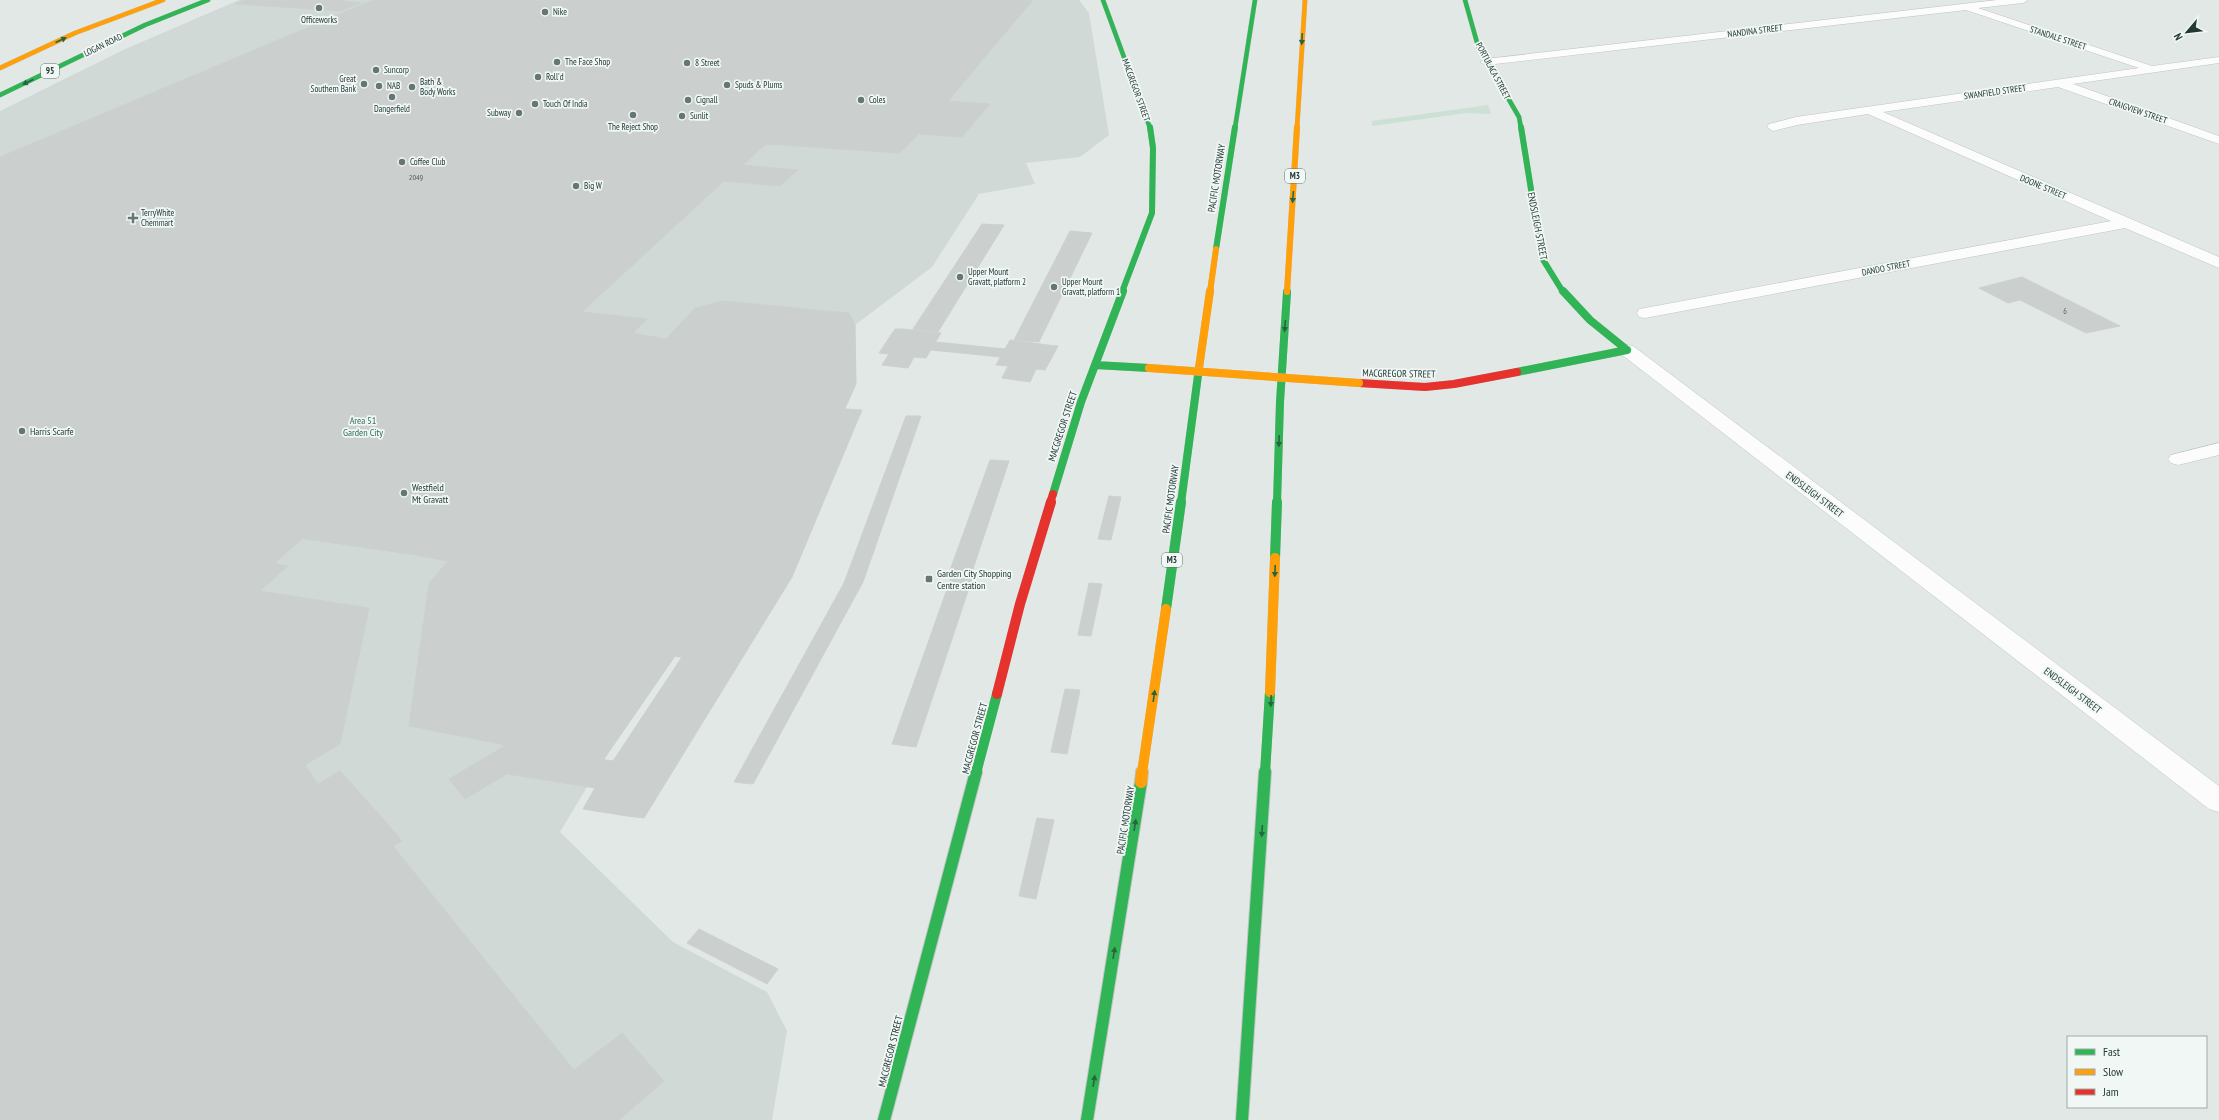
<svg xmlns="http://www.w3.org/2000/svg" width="2219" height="1120" font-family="'PT Sans Narrow',sans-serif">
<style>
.built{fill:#d1d9d6}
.green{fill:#cde0d6}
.building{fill:#cbd0cf;stroke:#cbd1cf}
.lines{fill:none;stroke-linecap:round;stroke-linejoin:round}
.street-casing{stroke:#bfc4c3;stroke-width:1}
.fast-far4-casing{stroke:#bfc5c3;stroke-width:5}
.fast-far3-casing{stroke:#bfc5c3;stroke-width:6}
.fast-far2-casing{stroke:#bfc5c3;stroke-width:8}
.fast-far1-casing{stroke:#bfc5c3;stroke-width:10}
.fast-casing{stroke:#bfc5c3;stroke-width:14}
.slow-far4-casing{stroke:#bfc5c3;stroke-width:5}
.slow-far3-casing{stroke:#bfc5c3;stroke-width:6}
.slow-far2-casing{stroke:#bfc5c3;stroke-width:8}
.slow-far1-casing{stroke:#bfc5c3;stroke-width:10}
.slow-casing{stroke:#bfc5c3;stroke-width:14}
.jam-far1-casing{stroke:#bfc5c3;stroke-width:8}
.jam-casing{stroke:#bfc5c3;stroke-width:10}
.street{fill:#fbfcfb;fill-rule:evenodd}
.fast-far4{stroke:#30b455;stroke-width:4.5}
.fast-far3{stroke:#30b455;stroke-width:6}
.fast-far2{stroke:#30b455;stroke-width:8}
.fast-far1{stroke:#30b455;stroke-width:10}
.fast{stroke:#30b455;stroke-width:12}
.slow-far4{stroke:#ff9f0a;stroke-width:4.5}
.slow-far3{stroke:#ff9f0a;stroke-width:6}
.slow-far2{stroke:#ff9f0a;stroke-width:8}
.slow-far1{stroke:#ff9f0a;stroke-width:10}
.slow{stroke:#ff9f0a;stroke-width:12}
.jam-far1{stroke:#e5322d;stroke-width:8}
.jam{stroke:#e5322d;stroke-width:10}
.slow-bridge-casing{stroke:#bfc5c3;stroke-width:8;stroke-linecap:butt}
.slow-bridge{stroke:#ff9f0a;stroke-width:8}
.oneway{fill:#276441}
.poi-dot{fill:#657674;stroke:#f0f7f5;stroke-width:1.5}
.labels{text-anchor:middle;stroke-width:3.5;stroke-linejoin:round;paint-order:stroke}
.number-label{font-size:8px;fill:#4d605d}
.far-poi-label{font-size:9px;fill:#223936;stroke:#f0f7f5;text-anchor:start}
.far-street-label{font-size:9px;fill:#223936;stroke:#f0f7f5}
.shield{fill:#f0f7f5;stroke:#60726f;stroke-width:1}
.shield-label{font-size:9px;font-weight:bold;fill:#223936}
.street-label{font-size:10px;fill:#223936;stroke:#f0f7f5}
.park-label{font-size:10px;fill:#306c50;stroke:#f0f7f5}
.poi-label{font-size:10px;fill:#223936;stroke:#f0f7f5;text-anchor:start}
</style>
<rect width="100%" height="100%" fill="#e2e8e6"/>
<path class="built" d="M239 0H1079L1089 13 1109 135 1080 157 1026 163 1035 184 979 194 932 267 855 325 856 384 770 576 714 664 675 656 604 759 560 832 673 942 767 992 787 1031 772 1120H0V111L123 50Z"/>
<path class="green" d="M1488 105 1491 114 1467 113 1372 126V121Z"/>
<path class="building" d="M245 0H345L341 1 361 3 341 11 235 4Z
M373 0H1033L948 101 990 104 962 137 919 134 900 153 766 144 743 165 798 170 780 186 724 181 582 312 647 319 410 554 303 538 275 563 288 566 260 591 369 608 340 744 305 765 318 784 340 771 386 822 402 841 393 846 574 1070 622 1033 664 1081 619 1120H0V157Z
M982 224 1004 225 938 332 913 329Z
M1070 231 1092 233 1039 342 1014 340Z
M2022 277 2120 326 2086 333 2020 300 2008 303 1979 288Z
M244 293 632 333 666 339 695 308 723 301 849 313 855 325 856 384 770 576 714 664 675 656 604 759 506 745 409 726 429 583 448 561 410 554 0 495V447Z
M895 329H902L941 333 926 358 914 357 908 368 882 365 889 354 879 353Z
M1010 340 1048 345 1058 346 1045 370 1036 369 1030 382 1002 378 1008 366 996 365Z
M936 342 1005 349 1001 357 931 350Z
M295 388 381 397 377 400 390 402 366 421 361 420 358 423 264 411Z
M845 409 862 410 792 577 644 818 627 816 723 666 714 664 770 576Z
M906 416H921L863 582 753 784 734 782 844 583Z
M990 460 1009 461 972 572 950 570Z
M1109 496 1121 497 1111 540 1098 539Z
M951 578 972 579 916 747 892 744Z
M1089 583 1102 584 1091 636 1078 635Z
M682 657 723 666 627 816 583 809 595 788 507 774 465 799 449 779 506 745 613 761Z
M1065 689 1080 690 1067 754 1051 752Z
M1037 818 1054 820 1036 899 1019 896Z
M699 929 778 969 767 984 687 943Z"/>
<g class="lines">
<defs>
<path id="street" d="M1997 0H2028L2023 3 1978 8 2152 66 2219 57V63L2073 84 2219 136V144L2058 87 1883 112 2219 257V268L2125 228 1645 318 1639 317 1637 313 1639 309 1645 308 2111 221 1868 114 1797 125 1773 131 1767 127 1769 124 1796 117 2139 68 1966 10 1486 65 1480 62 1486 59Z
M1627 345 1633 346 2219 786V812L2209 809 1621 354 1618 350 1621 346Z
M2219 443V455L2178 465 2171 463 2168 459 2171 455Z"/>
<path id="fast-far4" d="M1103 0 1150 128
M1465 0 1478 46 1519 117 1521 128
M0 95 145 25 208 0
M1235 128 1255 0"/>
<path id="fast-far3" d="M1521 127 1542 258 1563 292
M1216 249 1235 127
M1122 292 1152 213 1153 148 1150 127"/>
<path id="fast-far2" d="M1563 291 1590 320 1627 350
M1095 365 1149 368
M1517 372 1627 350
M1053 494 1081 402 1123 291
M1181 503 1199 368
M1277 503 1280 402 1287 292"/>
<path id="fast-far1" d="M1275 558 1277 502
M1166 609 1181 502
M976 773 997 694
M1265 773 1270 692"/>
<path id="fast" d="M884 1120 976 772
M1087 1120 1141 782
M1242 1120 1265 772"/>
<path id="slow-far4" d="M0 68 75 33 163 0
M1297 128 1305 0"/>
<path id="slow-far3" d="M1210 292 1216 249
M1287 292 1297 127"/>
<path id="slow-far2" d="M1199 368 1210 291"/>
<path id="slow-far1" d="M1270 692 1275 558
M1142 773 1166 609"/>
<path id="slow" d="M1141 782 1142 772"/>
<path id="jam-far1" d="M1359 383 1425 387 1454 384 1517 372
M1050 503 1053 494"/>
<path id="jam" d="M997 694 1020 604 1051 502"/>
</defs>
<use href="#street" class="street-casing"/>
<use href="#fast-far4" class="fast-far4-casing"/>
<use href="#fast-far3" class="fast-far3-casing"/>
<use href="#fast-far2" class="fast-far2-casing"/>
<use href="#fast-far1" class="fast-far1-casing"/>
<use href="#fast" class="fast-casing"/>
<use href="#slow-far4" class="slow-far4-casing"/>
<use href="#slow-far3" class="slow-far3-casing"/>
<use href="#slow-far2" class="slow-far2-casing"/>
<use href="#slow-far1" class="slow-far1-casing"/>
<use href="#slow" class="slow-casing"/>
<use href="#jam-far1" class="jam-far1-casing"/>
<use href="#jam" class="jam-casing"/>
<use href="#street" class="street"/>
<use href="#fast-far4" class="fast-far4"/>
<use href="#fast-far3" class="fast-far3"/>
<use href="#fast-far2" class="fast-far2"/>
<use href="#fast-far1" class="fast-far1"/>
<use href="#fast" class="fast"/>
<use href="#slow-far4" class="slow-far4"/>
<use href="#slow-far3" class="slow-far3"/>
<use href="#slow-far2" class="slow-far2"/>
<use href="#slow-far1" class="slow-far1"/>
<use href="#slow" class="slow"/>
<use href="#jam-far1" class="jam-far1"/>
<use href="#jam" class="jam"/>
<defs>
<path id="slow-bridge" d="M1149 368 1359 383"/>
</defs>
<use href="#slow-bridge" class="slow-bridge-casing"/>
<use href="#slow-bridge" class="slow-bridge"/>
</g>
<defs><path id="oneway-solid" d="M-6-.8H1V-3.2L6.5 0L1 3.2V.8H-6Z"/></defs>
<g class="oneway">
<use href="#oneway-solid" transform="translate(1302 39) rotate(93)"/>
<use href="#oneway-solid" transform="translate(61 40) rotate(-24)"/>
<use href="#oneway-solid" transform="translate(28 82) rotate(154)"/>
<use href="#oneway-solid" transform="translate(1293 197) rotate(94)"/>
<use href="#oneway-solid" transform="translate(1285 326) rotate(94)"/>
<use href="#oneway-solid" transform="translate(1279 441) rotate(92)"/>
<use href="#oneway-solid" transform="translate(1275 571) rotate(92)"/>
<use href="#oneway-solid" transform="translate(1154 696) rotate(-82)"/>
<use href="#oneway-solid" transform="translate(1271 701) rotate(92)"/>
<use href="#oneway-solid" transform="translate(1135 825) rotate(-81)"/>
<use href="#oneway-solid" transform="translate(1262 831) rotate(94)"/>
<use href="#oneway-solid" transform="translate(1114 953) rotate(-81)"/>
<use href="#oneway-solid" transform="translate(1094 1081) rotate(-81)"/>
</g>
<g class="poi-dot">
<circle cx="319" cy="8" r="4"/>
<circle cx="545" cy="12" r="4"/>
<circle cx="557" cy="62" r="4"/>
<circle cx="687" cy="63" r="4"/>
<circle cx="376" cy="70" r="4"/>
<circle cx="538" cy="77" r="4"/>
<circle cx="364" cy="84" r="4"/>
<circle cx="727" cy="85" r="4"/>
<circle cx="379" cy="86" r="4"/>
<circle cx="412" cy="87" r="4"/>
<circle cx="392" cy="97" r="4"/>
<circle cx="688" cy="100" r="4"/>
<circle cx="861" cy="100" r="4"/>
<circle cx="535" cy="104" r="4"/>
<circle cx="519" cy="113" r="4"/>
<circle cx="633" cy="115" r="4"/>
<circle cx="682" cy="116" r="4"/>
<circle cx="402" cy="162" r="4"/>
<circle cx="576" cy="186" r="4"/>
<path d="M131 212h4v4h4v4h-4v4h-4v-4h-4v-4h4z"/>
<circle cx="960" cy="277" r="4"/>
<circle cx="1054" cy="287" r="4"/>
<circle cx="22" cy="431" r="4"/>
<circle cx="404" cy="493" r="4"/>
<rect x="925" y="575" width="8" height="8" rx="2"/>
</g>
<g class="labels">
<g class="number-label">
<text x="416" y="180">2049</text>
<text x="2065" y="314">6</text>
</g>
<g class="far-poi-label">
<text x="553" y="15">Nike</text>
<text x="319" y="23" text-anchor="middle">Officeworks</text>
<text x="565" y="65">The Face Shop</text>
<text x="695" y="66">8 Street</text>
<text x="384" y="73">Suncorp</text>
<text x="546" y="80">Roll'd</text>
<text x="356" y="82" text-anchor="end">Great<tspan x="356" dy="10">Southern Bank</tspan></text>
<text x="420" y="85">Bath &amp;<tspan x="420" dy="10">Body Works</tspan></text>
<text x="735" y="88">Spuds &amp; Plums</text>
<text x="387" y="89">NAB</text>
<text x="696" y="103">Cignall</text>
<text x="869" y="103">Coles</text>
<text x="543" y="107">Touch Of India</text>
<text x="392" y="112" text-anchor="middle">Dangerfield</text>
<text x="511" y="116" text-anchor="end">Subway</text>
<text x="690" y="119">Sunlit</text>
<text x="633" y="130" text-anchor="middle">The Reject Shop</text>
<text x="410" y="165">Coffee Club</text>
<text x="584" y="189">Big W</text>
<text x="141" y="216">TerryWhite<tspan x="141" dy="10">Chemmart</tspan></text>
<text x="968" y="275">Upper Mount<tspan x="968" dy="10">Gravatt, platform 2</tspan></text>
<text x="1062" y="285">Upper Mount<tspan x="1062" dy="10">Gravatt, platform 1</tspan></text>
</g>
<g class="far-street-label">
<text transform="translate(1755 31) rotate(-7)" y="3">NANDINA STREET</text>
<text transform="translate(2058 38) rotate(18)" y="3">STANDALE STREET</text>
<text transform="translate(103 45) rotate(-26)" y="3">LOGAN ROAD</text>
<text transform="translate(1493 71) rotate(62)" y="3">PORTULACA STREET</text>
<text transform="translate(1136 90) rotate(70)" y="3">MACGREGOR STREET</text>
<text transform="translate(1995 92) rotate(-8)" y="3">SWANFIELD STREET</text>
<text transform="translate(2138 111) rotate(19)" y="3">CRAIGVIEW STREET</text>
<text transform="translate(2043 187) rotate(23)" y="3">DOONE STREET</text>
<text transform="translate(1886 268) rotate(-11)" y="3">DANDO STREET</text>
</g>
<g class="shield">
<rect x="41" y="64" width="18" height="14" rx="3"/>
<rect x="1285" y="169" width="20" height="14" rx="3"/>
<rect x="1162" y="553" width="20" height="14" rx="3"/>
</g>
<g class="shield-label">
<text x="50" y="74">95</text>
<text x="1295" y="179">M3</text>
<text x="1172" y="563">M3</text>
</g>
<g class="street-label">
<text transform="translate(1216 178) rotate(-81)" y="4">PACIFIC MOTORWAY</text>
<text transform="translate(1538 226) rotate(79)" y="4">ENDSLEIGH STREET</text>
<text transform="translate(1399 373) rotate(1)" y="4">MACGREGOR STREET</text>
<text transform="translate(1062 426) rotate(-72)" y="4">MACGREGOR STREET</text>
<text transform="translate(1815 494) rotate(37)" y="4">ENDSLEIGH STREET</text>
<text transform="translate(1170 499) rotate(-82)" y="4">PACIFIC MOTORWAY</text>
<text transform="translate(2073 690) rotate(37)" y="4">ENDSLEIGH STREET</text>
<text transform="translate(974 738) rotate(-75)" y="4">MACGREGOR STREET</text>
<text transform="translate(1125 820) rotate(-81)" y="4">PACIFIC MOTORWAY</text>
<text transform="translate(890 1051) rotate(-76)" y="4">MACGREGOR STREET</text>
</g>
<g class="park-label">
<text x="363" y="424">Area 51<tspan x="363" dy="12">Garden City</tspan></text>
</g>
<g class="poi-label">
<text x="30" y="435">Harris Scarfe</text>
<text x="412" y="491">Westfield<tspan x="412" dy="12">Mt Gravatt</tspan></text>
<text x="937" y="577">Garden City Shopping<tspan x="937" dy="12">Centre station</tspan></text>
</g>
</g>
<rect x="2067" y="1036" width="140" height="72" fill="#f0f7f5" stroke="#9eaba9"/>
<rect x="2075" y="1049" width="20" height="6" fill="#30b455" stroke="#9eaba9"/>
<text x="2103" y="1056" font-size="12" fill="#223936">Fast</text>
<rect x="2075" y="1069" width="20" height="6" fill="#ff9f0a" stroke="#9eaba9"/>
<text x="2103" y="1076" font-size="12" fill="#223936">Slow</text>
<rect x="2075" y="1089" width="20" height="6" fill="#e5322d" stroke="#9eaba9"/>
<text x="2103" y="1096" font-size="12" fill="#223936">Jam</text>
<g transform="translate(2187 32) rotate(242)" stroke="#f0f7f5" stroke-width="3" paint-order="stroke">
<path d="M0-3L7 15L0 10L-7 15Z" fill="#223936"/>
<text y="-6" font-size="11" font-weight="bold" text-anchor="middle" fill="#223936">N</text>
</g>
</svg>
